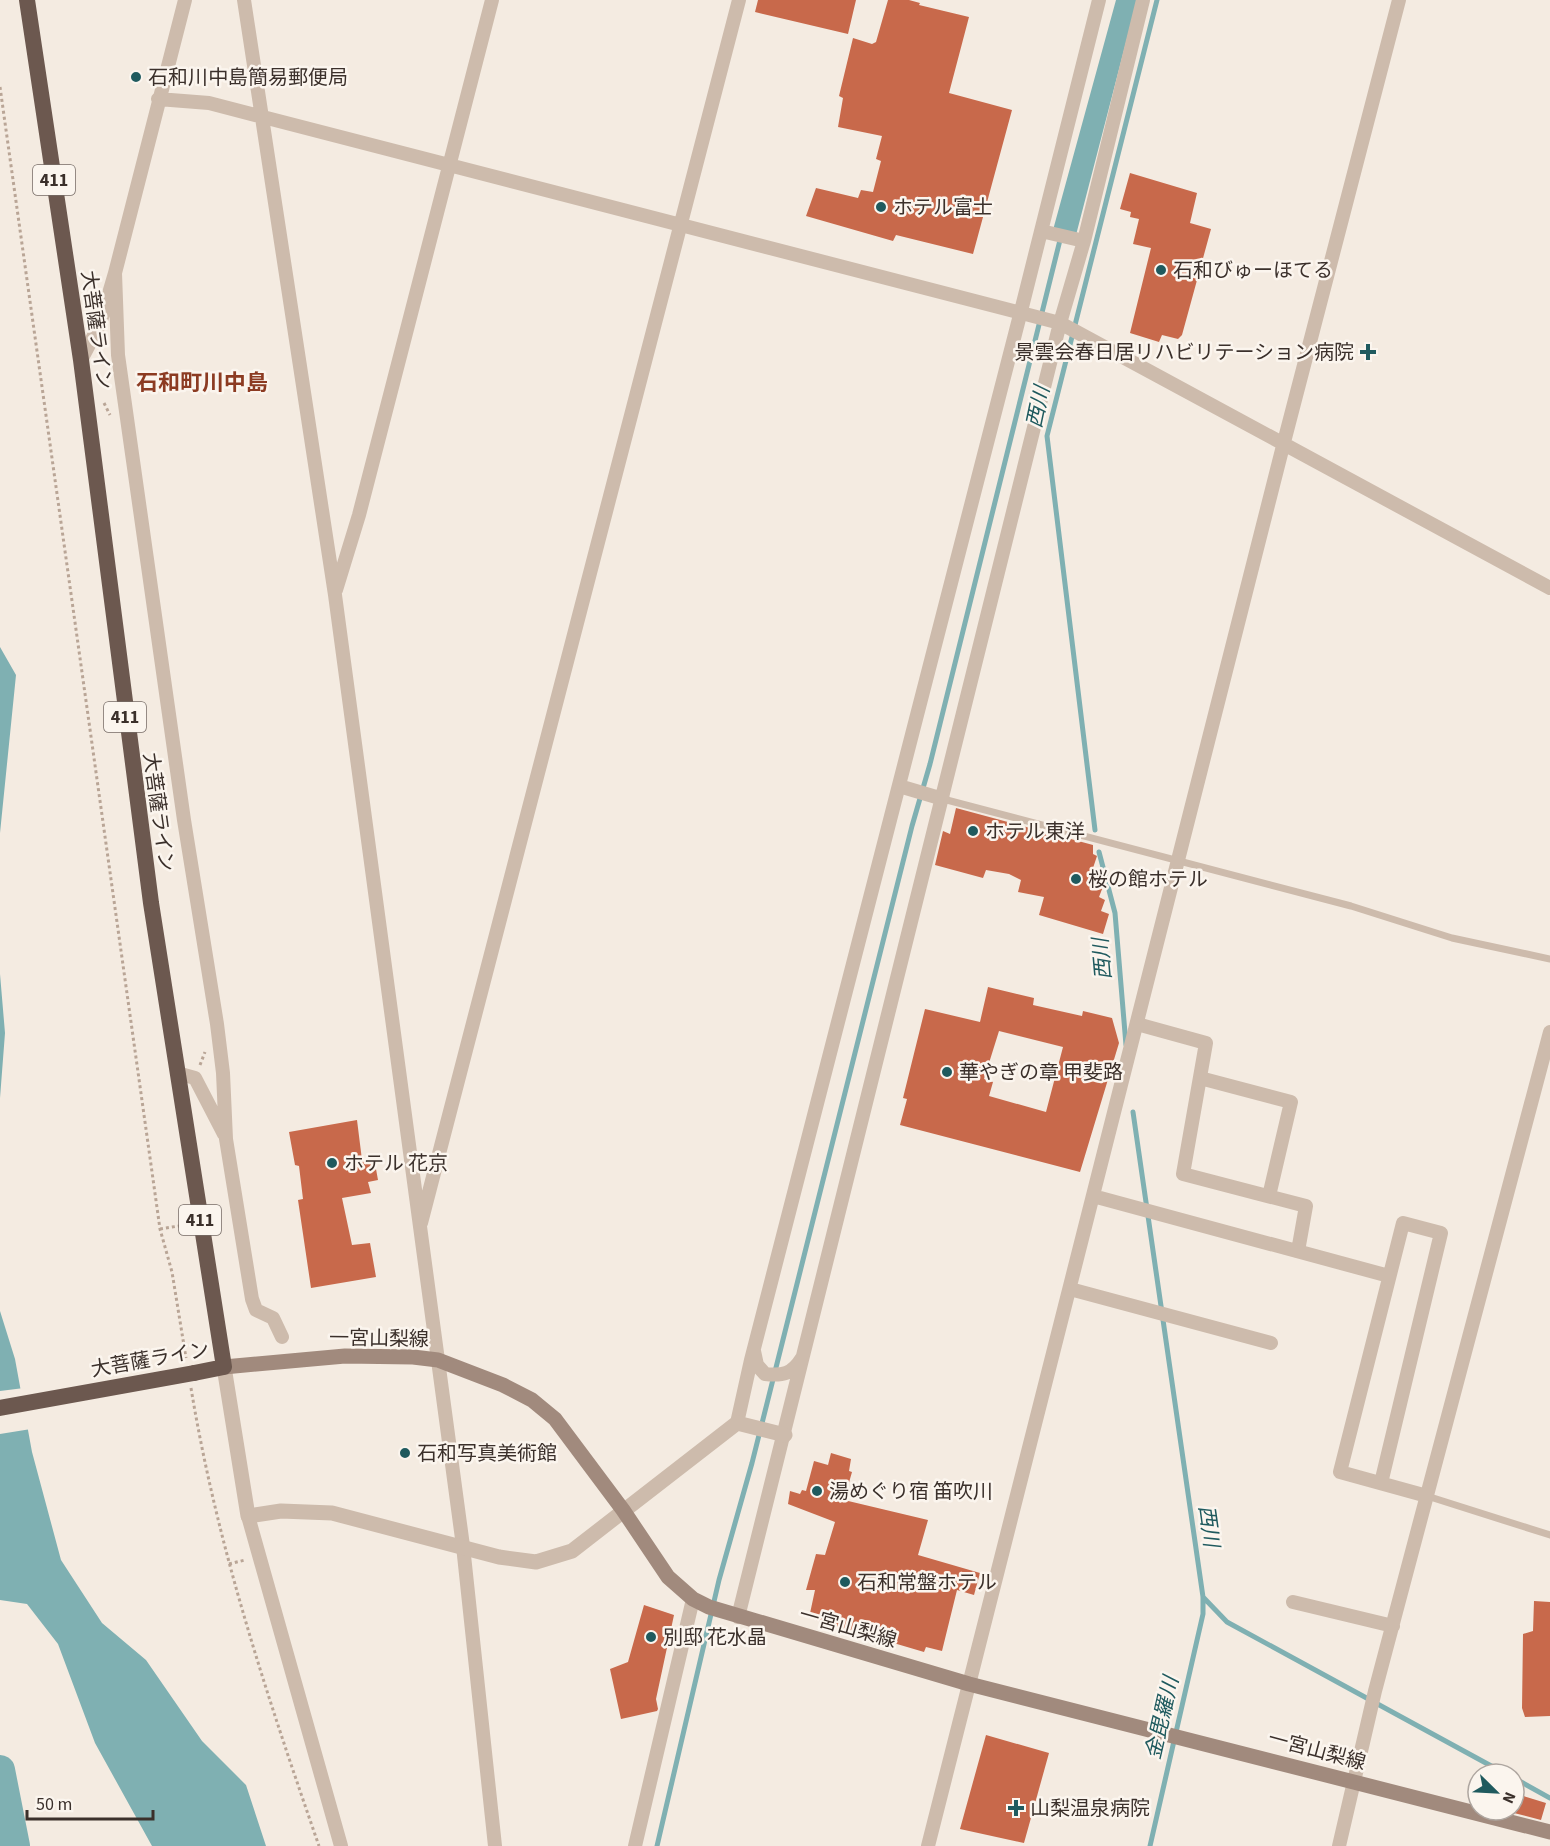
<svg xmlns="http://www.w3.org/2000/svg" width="1550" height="1846" font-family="'Source Sans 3','Noto Sans JP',sans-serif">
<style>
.water{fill:#7fb0b2}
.pier{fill:#f4ebe1}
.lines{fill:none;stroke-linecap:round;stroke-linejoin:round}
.stream{stroke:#7fb0b2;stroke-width:5}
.river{stroke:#7fb0b2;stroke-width:30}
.building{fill:#c8694b;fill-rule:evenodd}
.path{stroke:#b9a596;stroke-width:3;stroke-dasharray:3 3;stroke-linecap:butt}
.service{stroke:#cdbbac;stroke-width:7}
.minor{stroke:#cdbbac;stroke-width:14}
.tertiary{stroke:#cdbbac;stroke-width:15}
.secondary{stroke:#a18a7d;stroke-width:15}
.trunk{stroke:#6c584f;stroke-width:16}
.trunk-bridge{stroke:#6c584f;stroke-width:16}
.poi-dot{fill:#1f5a5e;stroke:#fbf5ee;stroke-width:2}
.labels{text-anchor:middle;stroke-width:5;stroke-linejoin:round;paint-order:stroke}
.shield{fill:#fbf5ee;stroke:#756b66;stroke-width:1.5}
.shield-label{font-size:18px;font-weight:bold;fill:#3b302b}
.poi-label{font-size:20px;fill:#3b302b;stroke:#fbf5ee;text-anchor:start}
.street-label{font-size:20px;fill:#3b302b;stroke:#fbf5ee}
.water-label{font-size:21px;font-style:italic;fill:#1f5a5e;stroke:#fbf5ee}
.quarter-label{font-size:22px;font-weight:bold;fill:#8c3b22;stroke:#fbf5ee}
</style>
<rect width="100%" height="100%" fill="#f4ebe1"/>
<path class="water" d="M1116 0H1137L1076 235 1053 230Z
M0 647 16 675 0 833Z
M0 974 5 1033 0 1098Z
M0 1311 15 1359 32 1452 61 1560 102 1623 146 1660 202 1741 246 1785 266 1846H152L95 1743 58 1644 27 1604 0 1600Z"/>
<path class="pier" d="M24 1388 31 1429 0 1434V1391Z"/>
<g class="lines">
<path class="stream" d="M1095 830 1047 436 1157 0
M1099 852 1115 913 1126 1045
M1133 1112 1203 1597V1614L1150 1846
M1203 1597 1227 1622 1506 1774
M1514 1778 1550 1798
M657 1846 719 1580 752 1463 912 826 930 764 1061 236"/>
<path class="river" d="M0 1770 15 1846"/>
</g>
<path class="building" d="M758 0H856L848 34 755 12Z
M888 0H909L920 3 919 5 969 17 949 93 1012 110 973 254 896 235 893 241 806 216 816 188 858 198 861 190 873 192 881 161 876 159 882 136 838 127 843 98 839 96 853 38 872 44 876 42Z
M1130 173 1197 193 1190 223 1211 229 1182 335 1178 339 1162 335 1159 342 1130 333 1151 248 1133 244 1139 219 1130 217 1131 212 1120 209Z
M956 808 1093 845V854L1097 856 1093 868 1098 871 1096 881 1104 884 1099 897 1105 900 1101 911 1109 914 1103 934 1039 915 1044 897 1018 892 1021 880 1009 874 986 870 983 878 935 865 943 831 950 834Z
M988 987 1034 998 1033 1005 1082 1016 1083 1011 1112 1018 1119 1043 1080 1172 900 1125 907 1099 903 1098 925 1009 980 1022ZM999 1031 1063 1047 1046 1112 989 1096 993 1082 984 1079Z
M357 1120 362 1160 374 1158 378 1180 368 1182 371 1193 342 1198 352 1245 370 1243 376 1277 311 1288 298 1200 303 1199 299 1166 295 1165 289 1132Z
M831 1453 851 1459 849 1471 852 1472 844 1500 928 1520 918 1555 980 1573 974 1595 957 1590 942 1651 926 1647 924 1652 809 1618 815 1590H806L816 1554 825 1555 835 1522 788 1504 790 1491 800 1494 802 1490 806 1491 814 1461 828 1465Z
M1534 1601 1550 1602V1716L1525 1717 1522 1708 1523 1634 1533 1631Z
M644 1605 674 1615 656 1699 658 1709 657 1711 621 1719 610 1669 628 1662Z
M986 1735 1049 1753 1024 1843 960 1829Z
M1514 1793 1546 1803 1541 1820 1514 1813Z"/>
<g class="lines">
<path class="path" d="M0 87 160 1229 172 1272 186 1358
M104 403 110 415
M200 1065 205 1052
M160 1229 185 1225
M191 1388C217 1546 267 1696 319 1846
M229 1564 245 1560"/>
<path class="service" d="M943 799 1351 906 1452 938 1550 959
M1427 1496 1550 1535"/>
<path class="minor" d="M244 0 335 595 463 1546 495 1846
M158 99 209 103 1060 323 1550 588
M1041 231 1084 241
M115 273 118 355 184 820 217 1024 223 1073 226 1139 252 1299 256 1310 273 1318 282 1337
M81 360 100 324 115 273 185 0
M336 590 359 515 492 0
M899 786 943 799
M1137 1024 1206 1043 1183 1174 1306 1206 1298 1251
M177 1073 195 1078 224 1134
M1200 1078 1291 1102 1269 1196
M1093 1196 1389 1276
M421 1223 739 0
M1070 1289 1271 1343
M754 1351 757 1365 765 1374C783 1376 792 1374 802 1358
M737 1423 751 1360 1021 311 1099 0
M1381 1483 1441 1233 1403 1223 1340 1472 1427 1496
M248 1516 341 1846
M1293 1602 1393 1626
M738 1617 1060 323 1084 241 1143 0
M635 1846 693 1599
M928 1846 1284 442 1399 0
M1339 1846 1375 1691 1550 1032"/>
<path class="tertiary" d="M224 1367 248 1516 281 1511 332 1513 499 1557 536 1562 572 1551 737 1423 785 1435"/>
<path class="secondary" d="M224 1367 345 1356 413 1357 438 1360 503 1385 532 1400 555 1419 623 1510 668 1577 693 1599 709 1607 969 1684 1550 1832"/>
<path class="trunk" d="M27 0 81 360 151 903 224 1367 194 1373"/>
<path class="trunk-bridge" d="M0 1408 194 1373"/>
</g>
<g class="poi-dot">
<circle cx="136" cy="77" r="6"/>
<circle cx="881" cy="207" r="6"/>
<circle cx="1161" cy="270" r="6"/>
<path d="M1365 343h6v6h6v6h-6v6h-6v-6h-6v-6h6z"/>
<circle cx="973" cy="831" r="6"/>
<circle cx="1076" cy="879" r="6"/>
<circle cx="947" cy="1072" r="6"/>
<circle cx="332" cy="1163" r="6"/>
<circle cx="405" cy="1453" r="6"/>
<circle cx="817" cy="1491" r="6"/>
<circle cx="845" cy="1582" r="6"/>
<circle cx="651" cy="1637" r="6"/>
<path d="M1013 1799h6v6h6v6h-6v6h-6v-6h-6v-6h6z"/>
</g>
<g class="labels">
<g class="shield">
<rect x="33" y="165" width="42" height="30" rx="4.5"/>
<rect x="104" y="702" width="42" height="30" rx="4.5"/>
<rect x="179" y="1205" width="42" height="30" rx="4.5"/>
</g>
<g class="shield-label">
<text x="54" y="186">411</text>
<text x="125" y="723">411</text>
<text x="200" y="1226">411</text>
</g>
<g class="poi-label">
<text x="148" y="84">石和川中島簡易郵便局</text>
<text x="893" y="214">ホテル富士</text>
<text x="1173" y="277">石和びゅーほてる</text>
<text x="1354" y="359" text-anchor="end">景雲会春日居リハビリテーション病院</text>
<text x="985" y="838">ホテル東洋</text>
<text x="1088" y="886">桜の館ホテル</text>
<text x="959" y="1079">華やぎの章 甲斐路</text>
<text x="344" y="1170">ホテル 花京</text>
<text x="417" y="1460">石和写真美術館</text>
<text x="829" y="1498">湯めぐり宿 笛吹川</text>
<text x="857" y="1589">石和常盤ホテル</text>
<text x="663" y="1644">別邸 花水晶</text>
<text x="1030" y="1815">山梨温泉病院</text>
</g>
<g class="street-label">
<text transform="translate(97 330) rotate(82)" y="7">大菩薩ライン</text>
<text transform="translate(159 812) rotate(82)" y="7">大菩薩ライン</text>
<text transform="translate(379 1338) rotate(1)" y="7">一宮山梨線</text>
<text transform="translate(150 1359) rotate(-10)" y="7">大菩薩ライン</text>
<text transform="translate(848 1627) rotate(16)" y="7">一宮山梨線</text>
<text transform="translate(1317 1750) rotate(15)" y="7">一宮山梨線</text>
</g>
<g class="water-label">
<text transform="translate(1038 407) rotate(-78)" y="7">西川</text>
<text transform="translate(1102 959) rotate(-95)" y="7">西川</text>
<text transform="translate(1209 1526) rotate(82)" y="7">西川</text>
<text transform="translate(1162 1718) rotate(-77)" y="7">金毘羅川</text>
</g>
<g class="quarter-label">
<text x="202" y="390">石和町川中島</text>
</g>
</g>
<g transform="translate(1496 1792) rotate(114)"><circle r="28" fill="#fbf5ee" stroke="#aea6a0" stroke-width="1.5"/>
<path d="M0-4.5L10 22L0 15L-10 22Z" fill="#1f5a5e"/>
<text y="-9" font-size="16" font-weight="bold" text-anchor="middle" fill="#3b302b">N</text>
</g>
<path d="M27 1810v9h126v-9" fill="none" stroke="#3b302b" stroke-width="3"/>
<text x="36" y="1810" font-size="18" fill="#3b302b" stroke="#fbf5ee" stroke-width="4.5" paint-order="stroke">50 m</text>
</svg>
